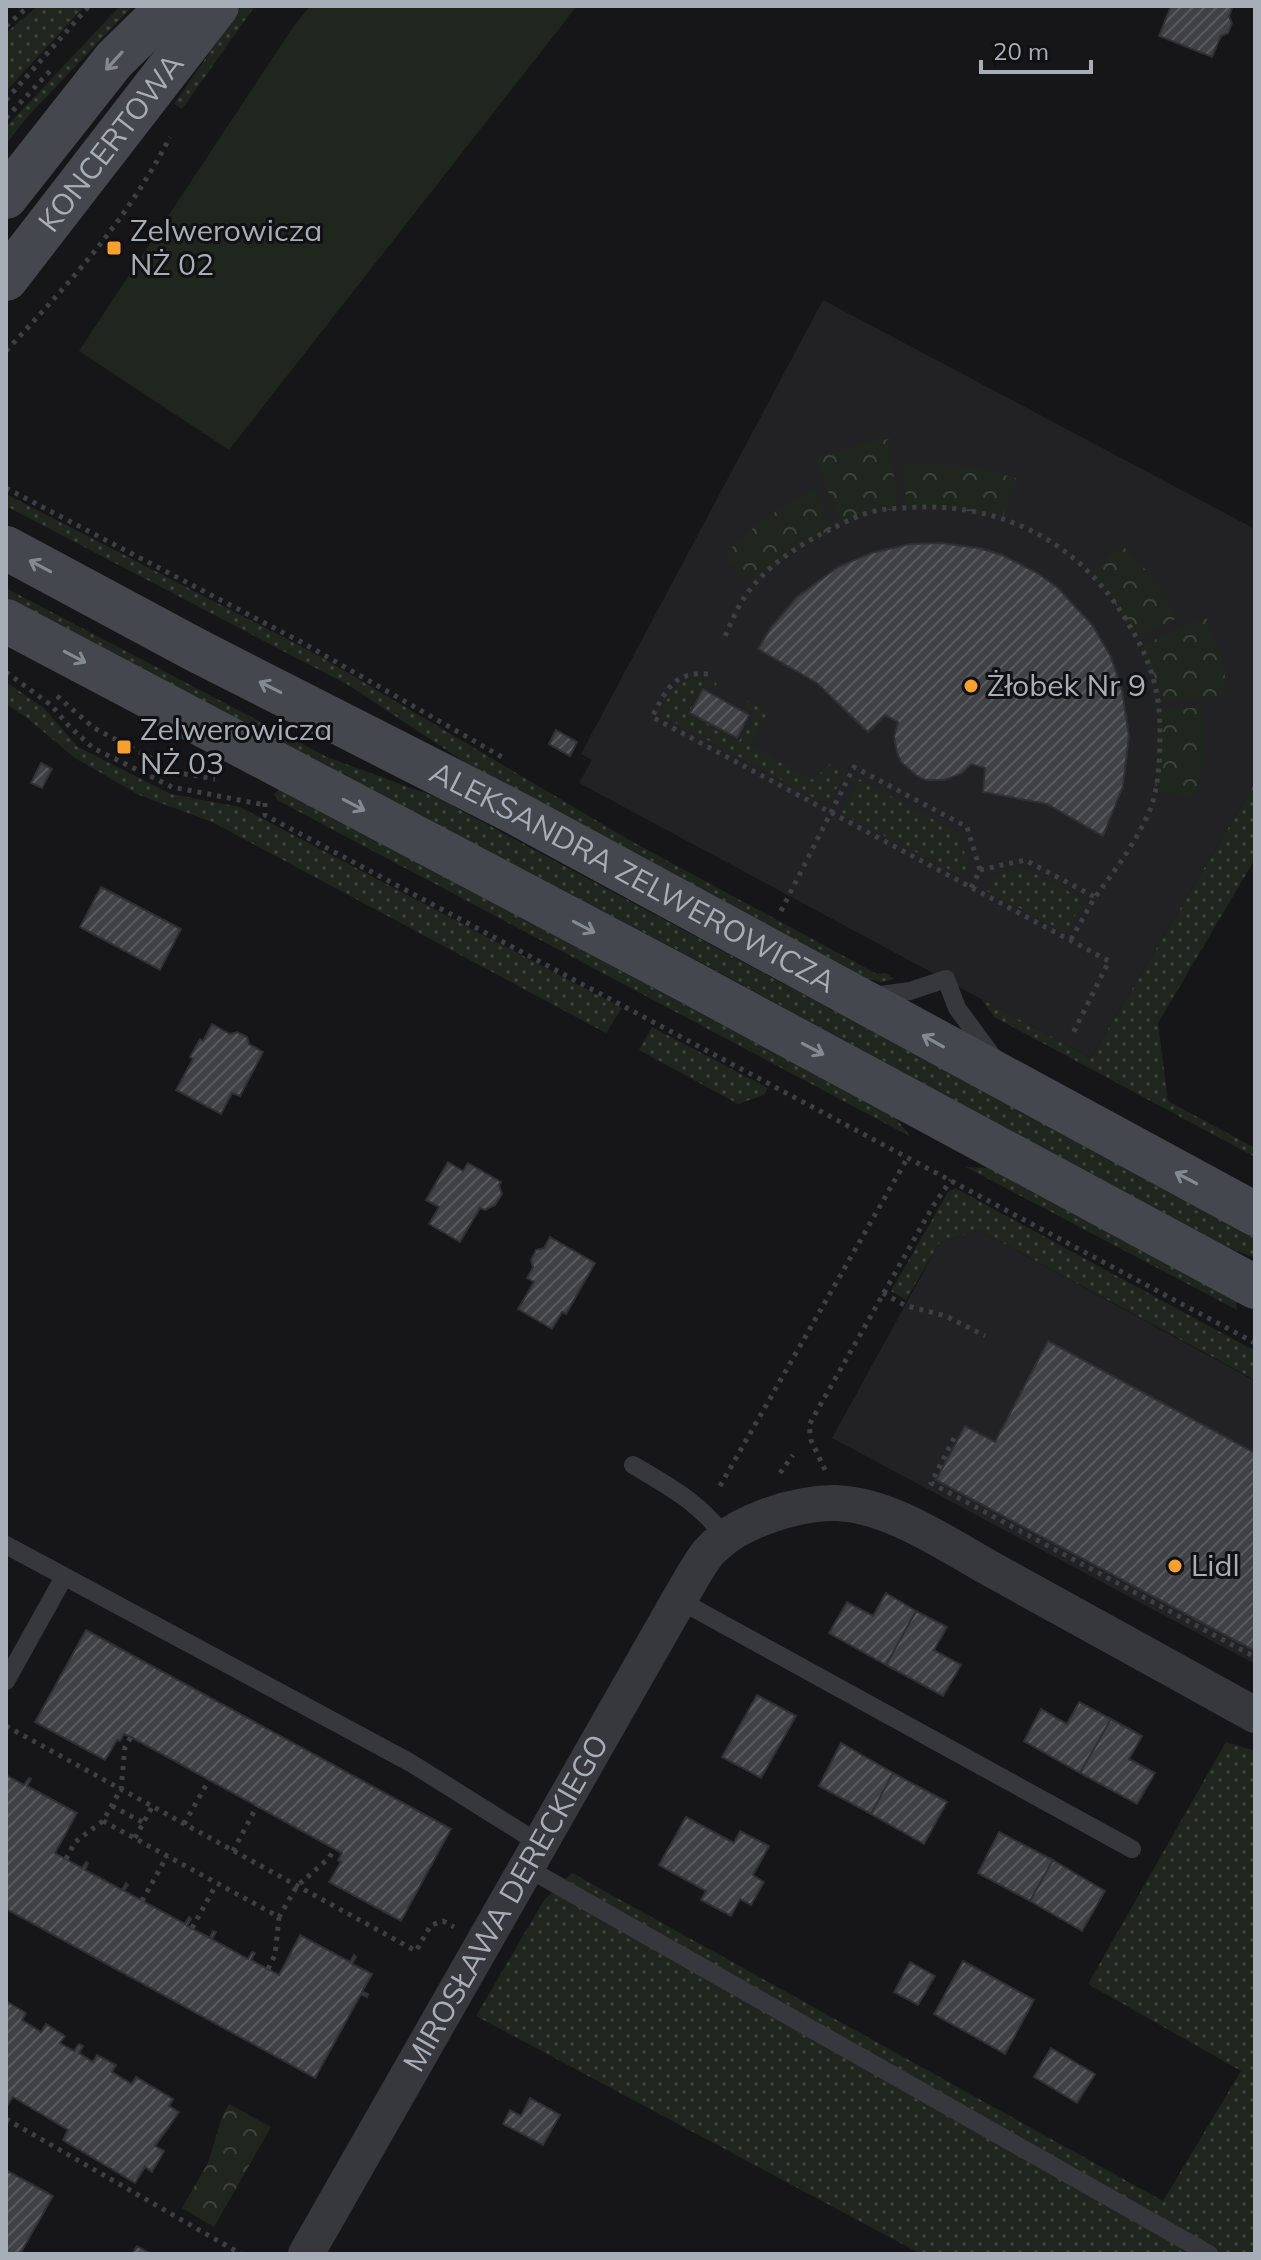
<svg xmlns="http://www.w3.org/2000/svg" width="1261" height="2260" font-family="Mulish,sans-serif">
<style>
.built{fill:#222225}
.grass{fill:url(#grass-dots)}
.park{fill:url(#park-crowns)}
.garden{fill:#1e261e}
.building{fill:url(#building-hatch);stroke:#303034;stroke-width:2}
.lines{fill:none;stroke-linecap:round;stroke-linejoin:round}
.path{stroke:#3d3f44;stroke-width:5;stroke-dasharray:4 6;stroke-linecap:butt}
.lane{stroke:#37383d;stroke-width:18}
.street{stroke:#37383d;stroke-width:36}
.secondary{stroke:#44474d;stroke-width:44}
.oneway{stroke:#848a93}
.poi-dot{fill:#f8a02d;stroke:#111113;stroke-width:3}
.labels{text-anchor:middle;stroke-width:6;stroke-linejoin:round;paint-order:stroke}
.street-label{font-size:30px;fill:#a7aeb8;stroke:#111113}
.poi-label{font-size:30px;fill:#a7aeb8;stroke:#111113;text-anchor:start}
</style>
<defs>
<pattern id="grass-dots" width="8" height="8" patternUnits="userSpaceOnUse" patternTransform="scale(2)"><rect width="8" height="8" fill="#1e261e"/><path d="M2 2h.1M6 6h.1" fill="none" stroke="#3c433d" stroke-width="1.8" stroke-linecap="round"/></pattern>
<pattern id="park-crowns" width="20" height="18" patternUnits="userSpaceOnUse" patternTransform="scale(2)"><rect width="20" height="18" fill="#1e261e"/><path d="M2 6a3 3 0 1 1 6 0M12 15a3 3 0 1 1 6 0" fill="none" stroke="#3c433d"/></pattern>
<pattern id="building-hatch" width="6" height="6" patternUnits="userSpaceOnUse" patternTransform="scale(2)"><rect width="6" height="6" fill="#404145"/><path d="M-1 1l2-2M0 6l6-6M5 7l2-2" fill="none" stroke="#595a5e"/></pattern>
</defs>
<rect width="100%" height="100%" fill="#161618"/>
<path class="built" d="M823 300 1255 529V783L1091 1058 579 783 592 760 581 754Z
M979 1230 1255 1381V1664L832 1438 940 1242Z"/>
<path class="grass" d="M38 6H85L6 91V33Z
M120 6H133L29 115 6 144V127Z
M242 6H255L182 109 174 104Z
M6 494 316 654 631 841 877 974 886 973 894 979 881 982 863 978 481 773 350 686 6 506Z
M6 588 327 757 436 797 1255 1237V1258L1222 1245 685 954 6 602Z
M705 678 717 683 714 690 703 685 688 714 739 741 755 713 745 707 748 701 767 713 750 746 813 780 830 764 845 772 828 805 659 714C670 694 679 676 705 678Z
M6 682 44 708 78 747 171 794 240 807 622 1008 606 1033 212 822 139 795 75 758 27 718 6 704Z
M859 779 959 833 968 864 962 876 841 813Z
M1255 783V859L1158 1023 1168 1101 1255 1148V1157L994 1017 981 999 1091 1058Z
M279 789 894 1116 911 1137 277 800 274 794Z
M1024 868 1083 899 1067 933 987 891 995 875Z
M652 1027 768 1088 764 1095 738 1104 639 1050Z
M966 1167 989 1168 1236 1300 1237 1310Z
M955 1188 1255 1351V1380L979 1230 940 1242 906 1300 891 1291 948 1192Z
M1226 1742 1255 1751V2254H921L476 2016 544 1900 572 1873 1163 2201 1241 2071 1088 1984Z"/>
<path class="park" d="M890 439 897 509 870 512 842 524 814 459 866 442Z
M935 463 977 468 1016 478 1002 520 959 509 907 508 903 465Z
M815 489 832 528 785 557 755 584 724 556C753 525 778 508 815 489Z
M1121 544 1153 578 1177 618 1136 638 1108 592 1092 574Z
M1206 617 1220 654 1229 694 1159 703 1158 690 1141 646Z
M1202 707 1204 751 1196 799 1155 789 1160 745 1159 711Z
M229 2104 271 2127 214 2227 182 2208 208 2163 222 2117Z"/>
<path class="garden" d="M310 6H577L229 450 79 351 293 27Z"/>
<path class="building" d="M1171 6H1233L1229 16 1232 23 1228 33 1221 36 1212 57 1159 36Z
M941 543 979 548 1002 555 1039 574 1058 588 1093 626 1111 657 1122 690 1129 736 1123 786 1103 836 1047 804 983 792 985 768 971 764 962 773 945 780H926L917 776 901 762 897 753 894 737 898 722 885 715 868 732 817 683 758 649 772 626 797 597 838 567 871 553 910 544Z
M703 689 749 715 737 738 690 713Z
M556 730 577 742 570 756 549 744Z
M41 763 52 769 42 788 31 783Z
M101 887 181 929 160 970 80 927Z
M212 1024 230 1034 237 1032 247 1037 249 1044 263 1052 240 1096 232 1093 221 1114 176 1090 193 1059 190 1057 200 1039 203 1041Z
M448 1162 463 1171 468 1163 501 1182 499 1185 502 1194 495 1205 485 1210 480 1208 460 1242 429 1224 439 1207 426 1200Z
M550 1237 595 1263 566 1314 562 1312 552 1329 518 1309 534 1282 527 1278 533 1267 531 1260 536 1250 544 1248Z
M1048 1341 1255 1453V1651L936 1480 965 1426 995 1442Z
M886 1593 916 1611 886 1665 829 1633 847 1602 873 1616Z
M916 1611 947 1627 934 1650 961 1665 943 1696 886 1665Z
M86 1630 451 1829 401 1921 329 1882 341 1862 338 1860 342 1853 131 1737 124 1734 120 1741 117 1740 105 1760 35 1722Z
M757 1695 796 1716 761 1778 722 1757Z
M1079 1702 1111 1719 1080 1773 1024 1741 1041 1709 1067 1724Z
M1111 1719 1142 1736 1129 1759 1155 1773 1137 1804 1080 1773Z
M841 1743 893 1773 871 1814 819 1786Z
M893 1773 947 1802 924 1844 871 1814Z
M6 1775 24 1785 29 1778 31 1779 27 1786 77 1813 55 1853 82 1868 86 1862 88 1863 85 1870 122 1890 126 1883 128 1885 124 1891 185 1924 189 1917 191 1919 187 1926 210 1938 213 1931 216 1932 212 1939 248 1959 252 1952 255 1953 251 1960 279 1975 300 1935 350 1962 354 1955 356 1957 352 1964 372 1974 362 1992 368 1994 367 1997 361 1994 315 2078 6 1909Z
M686 1817 734 1843 740 1831 769 1846 753 1875 764 1882 751 1905 740 1899 731 1916 701 1900 706 1891 659 1865Z
M999 1832 1053 1860 1030 1901 978 1873Z
M1053 1860 1105 1891 1082 1931 1030 1901Z
M963 1961 1034 2000 1005 2054 934 2014Z
M910 1962 935 1976 918 2005 894 1992Z
M6 2001 26 2013 22 2020 41 2032 46 2024 65 2036 60 2043 74 2051 79 2044 83 2046 79 2053 93 2062 97 2055 116 2065 112 2072 132 2084 136 2077 173 2099 169 2106 179 2112 155 2146 164 2151 152 2172 145 2167 135 2183 63 2140 68 2130 13 2097 6 2107Z
M1051 2048 1095 2074 1077 2103 1034 2077Z
M530 2098 560 2115 543 2145 503 2124 510 2110 521 2116Z
M6 2170 53 2196 20 2254H6Z
M137 2246 151 2254H132Z"/>
<g class="lines">
<path class="path" d="M6 26 29 6
M6 100 89 6
M6 118 50 71
M6 351C71 281 126 222 170 137
M6 488 303 643 502 757
M725 636C731 623 736 610 744 598 762 570 794 548 823 533 837 526 852 518 867 513 885 508 904 508 922 507 1011 506 1083 547 1128 623 1150 659 1160 690 1160 732 1160 756 1159 787 1150 810 1136 842 1116 869 1095 897
M6 672 51 705 69 726 93 748 172 787 265 805
M708 674C674 671 666 690 652 717L1109 961 1071 1037
M57 696 94 728 179 773 215 779
M265 803V815L1255 1343
M980 870 1025 860 1095 897 1070 941
M781 911 854 767 967 827 980 870 971 888
M883 1293 904 1305 946 1316 985 1336
M954 1438 931 1483 1255 1657
M825 1470 811 1440 809 1425 933 1206 951 1180
M780 1473 793 1455
M720 1486 908 1157
M6 1726 416 1951 431 1925 443 1921 454 1927
M112 1806 144 1823
M103 1821 279 1917 297 1886 329 1858 335 1848
M184 1824 209 1780
M135 1838 152 1807
M233 1851 257 1806
M66 1859 75 1842 103 1821 121 1789 125 1747 131 1737
M142 1901 167 1856
M192 1928 216 1885
M268 1969 275 1955 279 1917
M6 2119 241 2254"/>
<path class="lane" d="M873 996 910 991 946 979 957 1008 993 1057
M633 1465C670 1487 701 1503 726 1539
M6 1545 411 1763 540 1844
M679 1600 1132 1849
M6 1681 64 1577
M527 1868 1209 2254"/>
<path class="street" id="s1" d="M306 2254 679 1600C688 1585 697 1567 708 1553 735 1522 794 1503 835 1503 891 1504 952 1548 1000 1574 1086 1621 1170 1668 1255 1715"/>
<g class="secondary">
<path d="M6 197 114 60 169 6"/>
<path id="s2" d="M6 279 217 6"/>
<path id="s3" d="M6 548 194 649 514 812 1255 1214"/>
<path d="M6 621 682 978 1255 1287"/>
</g>
</g>
<defs><path id="oneway-shaft" d="M-6 0H5M1.5-3L5.5 0L1.5 3" fill="none" stroke-width="1.6" stroke-linecap="round" stroke-linejoin="round" transform="scale(2)"/></defs>
<g class="oneway">
<use href="#oneway-shaft" transform="translate(114 61) rotate(132)"/>
<use href="#oneway-shaft" transform="translate(40 566) rotate(-152)"/>
<use href="#oneway-shaft" transform="translate(75 657) rotate(28)"/>
<use href="#oneway-shaft" transform="translate(270 687) rotate(-153)"/>
<use href="#oneway-shaft" transform="translate(354 805) rotate(28)"/>
<use href="#oneway-shaft" transform="translate(584 927) rotate(28)"/>
<use href="#oneway-shaft" transform="translate(933 1041) rotate(-151)"/>
<use href="#oneway-shaft" transform="translate(813 1049) rotate(28)"/>
<use href="#oneway-shaft" transform="translate(1186 1178) rotate(-152)"/>
</g>
<g class="poi-dot">
<rect x="106" y="240" width="16" height="16" rx="4"/>
<circle cx="971" cy="686" r="8"/>
<rect x="116" y="739" width="16" height="16" rx="4"/>
<circle cx="1175" cy="1566" r="8"/>
</g>
<g class="labels">
<g class="street-label">
<text dy="10" stroke="none"><textPath href="#s2" startOffset="172">KONCERTOWA</textPath></text>
<text dy="10" stroke="none"><textPath href="#s3" startOffset="708">ALEKSANDRA ZELWEROWICZA</textPath></text>
<text dy="10" stroke="none"><textPath href="#s1" startOffset="404">MIROSŁAWA DERECKIEGO</textPath></text>
</g>
<g class="poi-label">
<text x="130" y="241">Zelwerowicza<tspan x="130" dy="34">NŻ 02</tspan></text>
<text x="987" y="696">Żłobek Nr 9</text>
<text x="140" y="740">Zelwerowicza<tspan x="140" dy="34">NŻ 03</tspan></text>
<text x="1191" y="1576">Lidl</text>
</g>
</g>
<rect width="1261" height="2260" fill="none" stroke="#a7aeb8" stroke-width="16"/>
<path d="M981 60v12h110v-12" fill="none" stroke="#a7aeb8" stroke-width="4"/>
<text x="993" y="60" font-size="24" fill="#a7aeb8" stroke="#111113" stroke-width="6" paint-order="stroke">20 m</text>
</svg>
